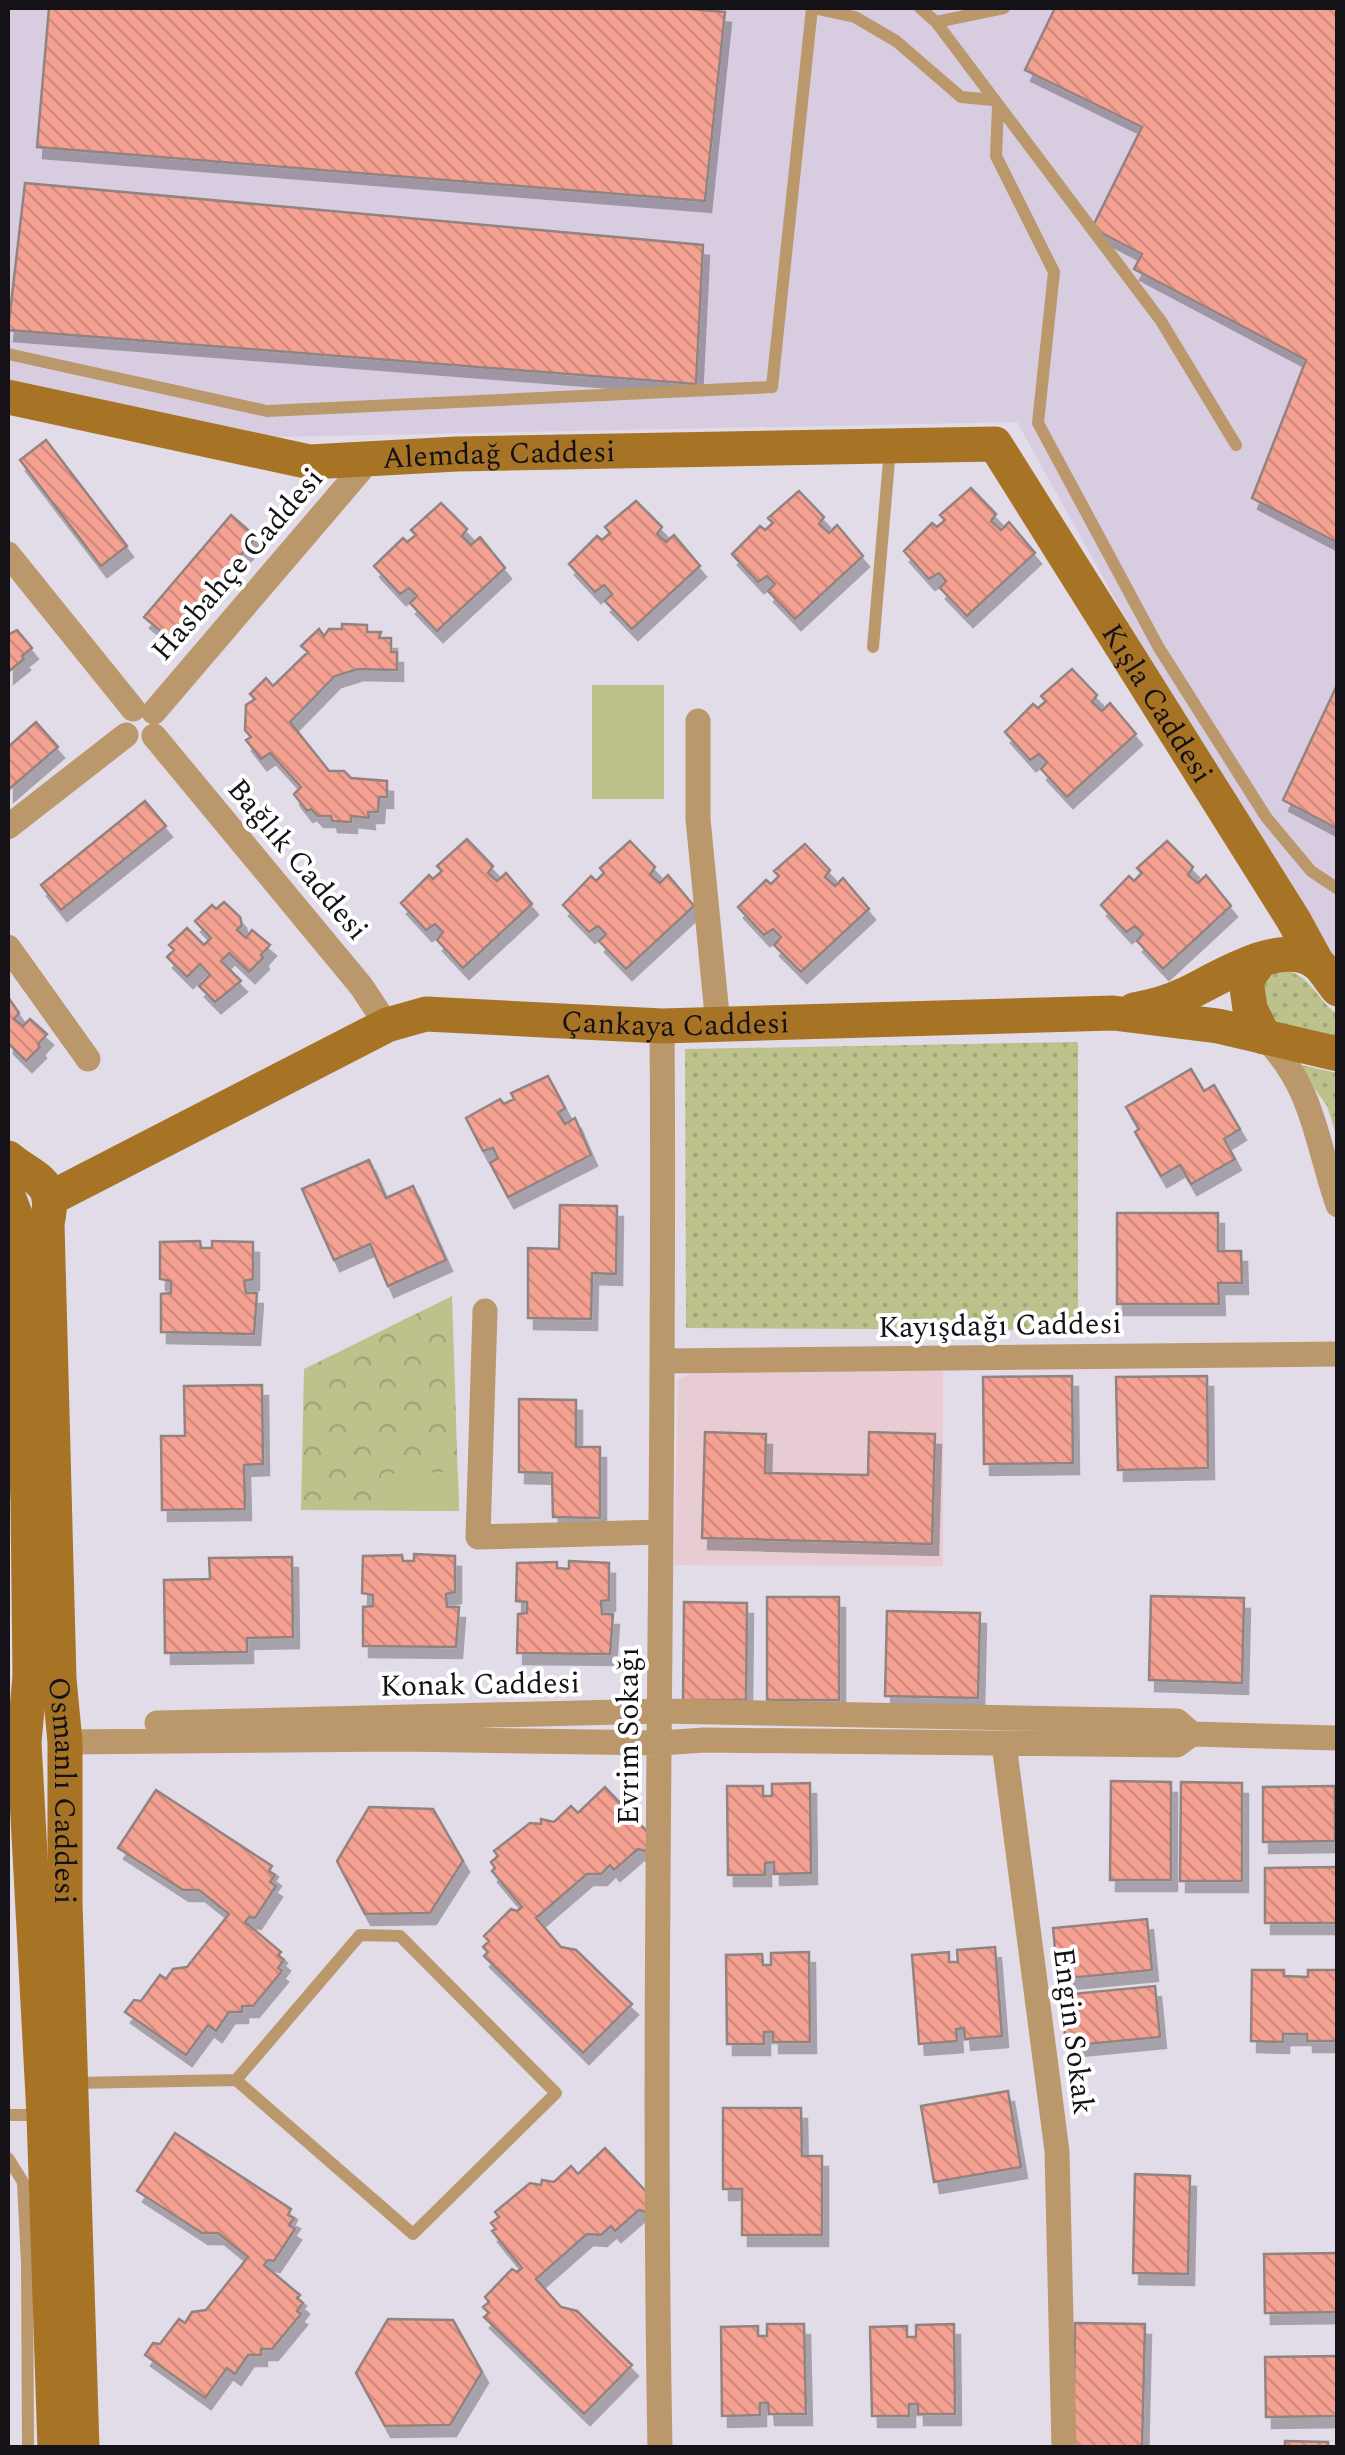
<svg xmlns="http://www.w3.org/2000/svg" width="1345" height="2455" font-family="Spectral,serif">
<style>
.built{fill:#d8cde0}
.education{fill:#e7cdd3}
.grass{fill:url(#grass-dots)}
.park{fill:url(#park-crowns)}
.pitch{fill:#bdc28c}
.building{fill:url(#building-back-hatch);stroke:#938380;stroke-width:2.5;filter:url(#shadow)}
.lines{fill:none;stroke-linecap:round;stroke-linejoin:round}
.lane{stroke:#bb986b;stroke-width:12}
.street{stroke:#bb986b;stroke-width:25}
.secondary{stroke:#a77426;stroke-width:35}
.labels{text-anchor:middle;stroke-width:8;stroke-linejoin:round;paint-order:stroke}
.street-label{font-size:30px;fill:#141216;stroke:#fff}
</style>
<defs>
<pattern id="grass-dots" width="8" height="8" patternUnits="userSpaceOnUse" patternTransform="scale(2.5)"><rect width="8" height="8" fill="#bdc28c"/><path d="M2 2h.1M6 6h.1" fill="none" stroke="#a2a678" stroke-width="1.8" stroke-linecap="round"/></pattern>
<pattern id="park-crowns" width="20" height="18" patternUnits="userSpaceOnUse" patternTransform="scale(2.5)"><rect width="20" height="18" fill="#bdc28c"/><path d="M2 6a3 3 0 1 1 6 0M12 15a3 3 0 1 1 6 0" fill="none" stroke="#a2a678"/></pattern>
<pattern id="building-back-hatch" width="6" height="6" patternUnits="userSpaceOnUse" patternTransform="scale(2.5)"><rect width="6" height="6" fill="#f5a192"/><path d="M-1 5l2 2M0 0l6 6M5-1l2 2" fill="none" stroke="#d18a7d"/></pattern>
<filter id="shadow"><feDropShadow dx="6" dy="11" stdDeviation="0" flood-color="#0004"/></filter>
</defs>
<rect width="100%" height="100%" fill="#e2dbe8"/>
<path class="built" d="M8 8H1337V961L1330 954 1176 709 1017 422 276 437 8 383Z"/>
<path class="education" d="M703 1369 943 1371V1566L674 1565 678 1379Z"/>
<path class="grass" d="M1284 970C1311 975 1316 999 1337 1014V1039L1272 1022 1258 991 1269 975Z
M1078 1042V1330L686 1328 685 1049Z
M1297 1064 1337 1073V1138L1327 1106Z"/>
<path class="park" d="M452 1296 459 1511 301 1510 304 1369Z"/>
<path class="pitch" d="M592 685H664V799H592Z
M458 1472 459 1511 381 1510V1474Z"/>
<path class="building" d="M49 8H678L725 12 705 201 37 147Z
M1055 8H1338V543L1252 498 1306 360 1134 269 1142 254 1092 228 1142 127 1025 70Z
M25 183 703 245 696 384 8 330Z
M46 440 127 546 101 566 20 460Z
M971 488 996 514 991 521 1001 530 1009 522 1035 553 967 616 940 588 946 581 939 573 929 579 904 551 932 523 937 527 945 520 940 515Z
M799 491 824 517 819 524 829 533 837 525 863 556 795 619 768 591 775 584 767 576 758 582 732 554 760 526 765 530 773 523 768 518Z
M636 501 662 527 657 534 666 542 674 535 700 566 632 629 605 601 612 594 604 585 595 592 569 564 597 536 602 540 610 533 605 527Z
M441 503 467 529 462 536 471 545 480 537 505 568 437 631 410 603 417 596 409 588 400 594 374 566 403 538 407 542 416 535 411 530Z
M231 515 256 537 169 638 144 617Z
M342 624 367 625V632H381L379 638H391V652H397V670L358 669 335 676 290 722 329 771H344L351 778 387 781V797H379L378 812H368L369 818 351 816V822L332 821 331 816H318L311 809 307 811 294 794 301 787 270 753 261 759 246 740 251 737 245 730 246 705 255 699 250 694 266 678 273 686 308 652 301 646 319 629 324 636 329 629H342Z
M17 630 32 648 22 656 24 659 8 672V635Z
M1072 669 1097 695 1092 702 1102 711 1110 703 1136 734 1067 797 1041 769 1047 762 1039 754 1030 760 1005 732 1033 704 1038 708 1046 701 1041 696Z
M1338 683V829L1283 800Z
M36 722 58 747 8 790V747Z
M145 801 166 826 61 910 41 885Z
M467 839 493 866 488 873 497 881 506 873 532 904 463 968 437 940 443 932 435 924 426 930 401 903 429 875 433 879 442 871 437 866Z
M630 841 655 867 650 875 660 883 668 875 694 906 626 969 599 941 606 934 598 926 589 932 563 905 591 876 596 881 604 873 600 868Z
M1167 841 1193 867 1188 875 1198 883 1206 875 1231 906 1163 969 1137 941 1143 934 1135 926 1126 932 1101 905 1129 876 1134 881 1142 873 1137 868Z
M805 844 830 870 825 877 835 886 843 878 869 909 801 972 774 945 781 937 773 929 764 935 738 907 766 880 771 884 779 876 774 871Z
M224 902 240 917 242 925 237 930 246 938 252 930 270 945 261 955 263 958 249 972 229 953 221 961 241 981 215 1002 199 986 210 975 200 964 187 977 167 957 174 950 169 945 187 928 204 945 211 938 195 921 212 905 216 909Z
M8 997 19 1013 14 1019 23 1026 30 1019 47 1034 38 1044 40 1047 26 1061 8 1043Z
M1191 1069 1204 1091 1214 1085 1240 1129 1224 1139 1235 1159 1191 1184 1180 1165 1161 1176 1135 1132 1139 1129 1126 1107Z
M548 1076 565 1108 558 1113 565 1124 575 1118 591 1155 508 1197 490 1163 498 1158 493 1148 483 1151 466 1118 500 1099 504 1104 514 1099 511 1093Z
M369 1160 386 1198 413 1186 446 1260 388 1286 370 1244 334 1260 302 1189Z
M560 1205 617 1206 616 1274 592 1273 591 1319 528 1318V1248L559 1249Z
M1117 1213H1218V1251H1241L1242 1283H1218L1219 1304H1117Z
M200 1241 201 1248H212V1241L253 1242V1279L244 1281 246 1293H257L254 1334 161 1332V1294L171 1293V1281L160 1279V1242Z
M1072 1376 1073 1463 984 1464 983 1377Z
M1207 1376 1208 1468 1118 1470 1116 1377Z
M262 1385 263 1464 244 1465 245 1509 162 1510 161 1436H185L184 1386Z
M519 1399 576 1400V1447H600V1518L553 1517 552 1473 519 1472Z
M705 1432 766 1434 765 1473 868 1475 869 1432 935 1434 932 1544 702 1538Z
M414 1554 455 1556V1592L446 1594 447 1607H459L456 1647 363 1646V1607L373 1606V1595L362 1593 363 1556 402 1555 403 1561H414Z
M292 1557 293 1637 247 1638V1652L165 1653 164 1580 210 1579 209 1558Z
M569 1561 609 1563V1600L601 1601 602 1614H613L610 1654 517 1653 518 1614 527 1613V1602L516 1601 517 1563 557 1562V1568L569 1569Z
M1151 1596 1244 1598 1242 1683 1149 1680Z
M767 1597H839V1700H767Z
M684 1602 747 1603 746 1700H683Z
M887 1611 980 1613 978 1698 885 1696Z
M1111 1781 1171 1782V1880H1110Z
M1181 1782 1242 1783V1881H1180Z
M810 1783 811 1873 774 1874V1862L765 1863V1875H728L727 1786H763V1796H772V1784Z
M1335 1786V1841L1263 1842V1787Z
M605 1787 656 1841 645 1851 638 1849 614 1870 610 1865 601 1874H587L536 1918 561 1947 576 1950 632 2004 583 2053 484 1956 488 1952 483 1947 489 1941 484 1936 511 1909 517 1911 522 1907 492 1871 495 1868 491 1862 498 1856 494 1851 530 1823 541 1824V1819L554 1822 571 1806 578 1813Z
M156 1790 272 1866 269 1871 275 1875 270 1882 276 1886 255 1918 249 1917 245 1922 281 1952 278 1955 284 1960 278 1968 282 1971 253 2006H242V2012H229L216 2031 208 2025 186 2055 125 2012 134 2000 141 2001 160 1975 166 1979 173 1969 187 1967 229 1914 199 1890H183L118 1848Z
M369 1807 433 1809 463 1861 430 1913 365 1914 337 1861Z
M1336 1867 1337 1923H1265V1868Z
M1147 1919 1152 1970 1058 1979 1053 1928Z
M995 1947 1002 2036 965 2039 964 2028 956 2029 957 2041 919 2044 912 1955 949 1952V1962H958L957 1950Z
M809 1952 810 2042H773V2032H764V2044H727L726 1955 762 1954 763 1965H771V1953Z
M1252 1970H1284V1976L1308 1977V1970H1338L1337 2041H1307V2034H1283V2042L1251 2041Z
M1155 1986 1160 2037 1066 2046 1061 1995Z
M1008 2091 1021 2167 934 2182 921 2106Z
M723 2108H801L802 2156H822V2235H742V2189H723Z
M175 2133 291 2209 288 2215 294 2218 289 2225 295 2229 274 2261 268 2260 264 2265 300 2295 297 2298 303 2303 297 2311 301 2314 272 2349H261V2355H248L235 2374 227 2368 205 2398 145 2355 153 2343 160 2344 179 2319 185 2323 192 2312 206 2310 248 2257 218 2233H202L137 2191Z
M605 2148 656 2202 646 2212 639 2210 615 2231 611 2226 601 2235 587 2234 536 2279 561 2307 577 2311 632 2365 584 2414 484 2317 489 2313 483 2307 489 2302 485 2297 512 2269 517 2272 522 2268 492 2231 496 2229 491 2223 499 2217 495 2212 530 2183 541 2185 542 2180 554 2182 571 2166 578 2174Z
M1135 2174 1190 2176 1188 2274 1133 2273Z
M1337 2253 1338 2312 1265 2313 1264 2254Z
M388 2319 453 2320 482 2372 450 2425 385 2426 356 2373Z
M1075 2323 1145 2324 1142 2448H1073Z
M767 2324H804L806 2414H769L768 2403H760V2415L722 2416 721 2327 758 2326V2336H767Z
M954 2324 955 2414H918V2404H909V2416H872L870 2327 907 2326V2337H916V2325Z
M1337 2356 1338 2416 1266 2417 1265 2357Z
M1285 2441 1328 2442V2448H1285Z"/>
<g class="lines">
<path class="lane" d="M813 8 855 17 896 41 961 97 993 100
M920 8 936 22 1161 321 1236 445
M936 22 1004 8
M998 106 996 156 1054 272 1038 423 1159 648 1266 817 1311 871 1338 889
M8 354 267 411 772 387 812 8
M873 647 890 449
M72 2083 236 2080 413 2234 556 2093 400 1936 360 1935 236 2080
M8 2115H42
M8 2158 23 2182 27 2263 28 2448"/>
<path class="street" d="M8 554 133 709
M154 712 370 459
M698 721V819L718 1025
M154 736 361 986 387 1025
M8 827 126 735
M8 947 88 1059
M1264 1037C1314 1087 1316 1142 1338 1205
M485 1311 478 1537 661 1532
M663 1361 1338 1354
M157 1723 661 1711 1177 1721 1192 1734
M65 1742 403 1739 661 1743 704 1740 1177 1745 1192 1734 1338 1738
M1004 1744 1057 2151 1064 2448
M660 2448C651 1974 666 1500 662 1026"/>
<g class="secondary">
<path id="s1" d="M8 397 310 462 457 454 995 444 1293 919 1317 963"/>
<path d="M1259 962 1246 980 1250 1009 1264 1037"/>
<path d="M1134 1010C1151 1007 1170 1002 1186 994 1218 979 1284 935 1318 964 1325 970 1331 981 1338 989"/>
<path id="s2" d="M8 1158C36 1181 57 1180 47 1223L59 1679 65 1742V1902L82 2448"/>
<path d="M8 1196 18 1222V1283L28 1501 30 1676 24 1742 44 2115 55 2448"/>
<path id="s3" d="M51 1198 387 1025 426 1014 662 1026 1113 1013 1218 1026 1338 1054"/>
</g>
</g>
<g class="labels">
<g class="street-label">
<text dy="10" stroke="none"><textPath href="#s1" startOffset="498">Alemdağ Caddesi</textPath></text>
<text transform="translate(237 564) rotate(-49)" y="10">Hasbahçe Caddesi</text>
<text dy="10" stroke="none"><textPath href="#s1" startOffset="1300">Kışla Caddesi</textPath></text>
<text transform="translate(298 859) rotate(50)" y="10">Bağlık Caddesi</text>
<text dy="10" stroke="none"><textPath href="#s3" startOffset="668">Çankaya Caddesi</textPath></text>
<text transform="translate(1000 1325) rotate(-1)" y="10">Kayışdağı Caddesi</text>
<text transform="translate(480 1684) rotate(-1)" y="10">Konak Caddesi</text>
<text transform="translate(628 1736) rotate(-90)" y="10">Evrim Sokağı</text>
<text dy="10" stroke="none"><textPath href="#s2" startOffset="652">Osmanlı Caddesi</textPath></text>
<text transform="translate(1074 2031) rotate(83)" y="10">Engin Sokak</text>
</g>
</g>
<rect width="1345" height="2455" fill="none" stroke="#141216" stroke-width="20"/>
</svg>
